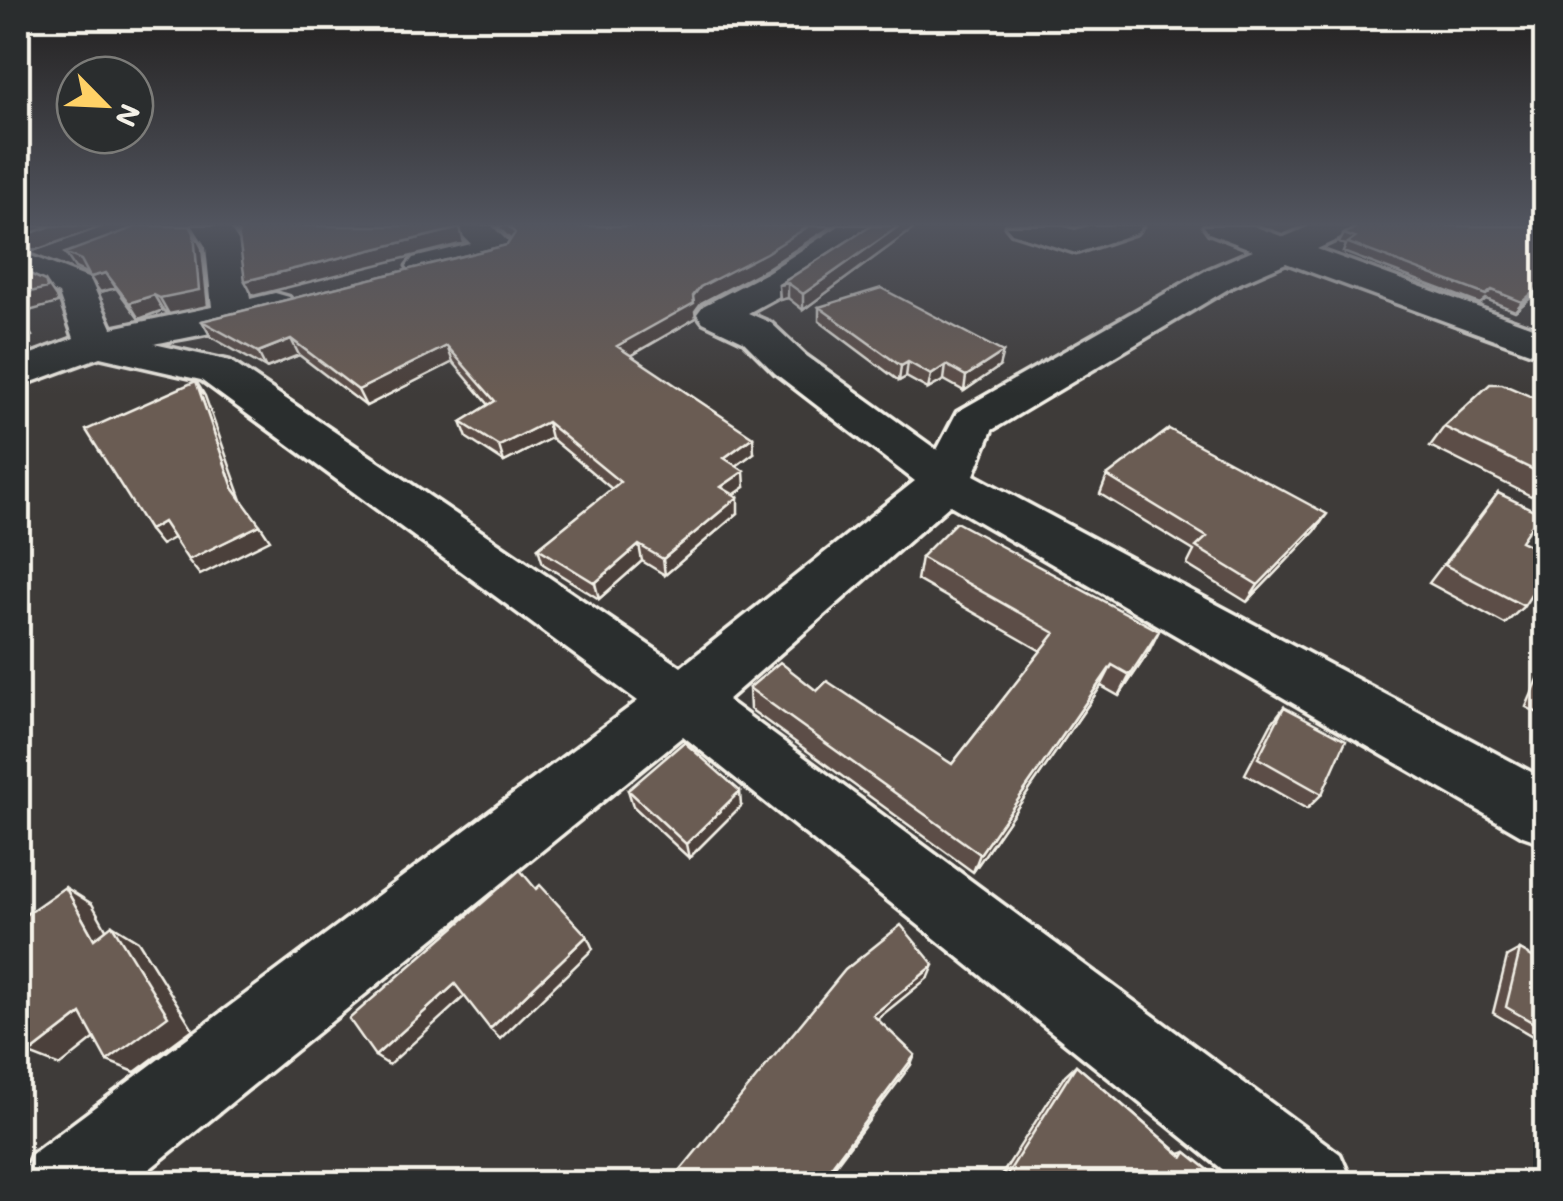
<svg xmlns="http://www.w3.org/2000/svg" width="1563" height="1201" font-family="Mali,sans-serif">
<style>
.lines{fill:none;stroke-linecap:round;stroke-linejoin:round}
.minor-casing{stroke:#f4f1e8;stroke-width:7}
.minor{fill:#2a2d2e;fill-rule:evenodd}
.wall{fill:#5c4e47;stroke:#f4f1e8;stroke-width:2.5}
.shaded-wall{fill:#4b403a;stroke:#f4f1e8;stroke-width:2.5}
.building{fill:#6b5b53;stroke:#f4f1e8;stroke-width:2.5}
</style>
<rect width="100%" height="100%" fill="#3e3b39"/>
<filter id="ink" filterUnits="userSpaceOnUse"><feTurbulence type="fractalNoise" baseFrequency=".01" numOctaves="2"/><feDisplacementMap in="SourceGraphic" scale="20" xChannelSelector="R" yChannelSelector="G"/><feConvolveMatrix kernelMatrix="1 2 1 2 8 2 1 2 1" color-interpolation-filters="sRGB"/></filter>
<g filter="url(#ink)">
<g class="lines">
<defs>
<path id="minor" d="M193 226H228L242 247 250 299 275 293 289 297 295 305C282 323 181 338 154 344L230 361 681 667 915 481 775 373 743 341 703 322 697 314 703 306 768 272 839 226H881L875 233 794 288 748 313 771 323 805 355 937 450 957 412 1207 270 1253 250 1209 233 1204 226H1253L1284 237 1310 226H1356L1351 233 1317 249 1546 332V358L1286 263 1233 286 992 430 974 475 1546 780V844L1523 836 950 505 727 700 1340 1154 1353 1184H1241L683 736 131 1184H19L32 1154 638 701 201 380 100 357 18 387V359L74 338 59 294 18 275V251L90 279 112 328 212 307 206 247Z
M454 226H492L515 249 510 257C481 264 442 281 413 274L407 266 413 258 471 244Z
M1006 226H1060L1075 230 1089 226H1142L1136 233 1076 253 1012 233Z"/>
</defs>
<use href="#minor" class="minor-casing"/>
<use href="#minor" class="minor"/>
</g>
<path class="wall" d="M18 226H103L33 251 18 248Z
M191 226 202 248 208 306 169 314 163 310 139 319 116 288 100 292 88 274 75 268 65 253Z
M497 226H832L766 269 701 303 695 311 696 318 631 356 754 453 736 466 745 487 733 495 738 513 665 575 642 561 599 599 543 564 538 548 612 489 551 438 504 462 467 438 461 422 489 405 453 362 366 406 299 355 266 368 211 337 202 321 507 245 511 240Z
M871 226H913V229L803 310 788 298 780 300 779 285Z
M1358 226H1546V285L1515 311 1486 299 1480 304 1343 252 1346 245 1339 243 1344 234Z
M819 307 999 367 964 391 944 380 928 389 906 377 899 381 819 321Z
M1546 403V480L1531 496 1430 446 1444 427Z
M1107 476 1315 531 1247 602 1187 565 1194 551 1100 494Z
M1498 493 1521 541 1524 606 1505 624 1429 583Z
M921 557 1148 653 1119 696 1101 686 973 872 750 709 749 688 817 691 952 764 1041 651 917 580Z
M1546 661V717L1526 707Z
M1284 707 1322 794 1307 809 1245 774 1271 724Z
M628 790 741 806 689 858 633 806Z
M1520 950 1546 965V1044L1493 1013 1507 957Z
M1076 1065 1180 1154 1186 1152 1226 1184H996L1065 1075Z"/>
<path class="shaded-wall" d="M51 226H103L33 251 22 236Z
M809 226H832L766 269 701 303 695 311 696 318 619 362 617 346 693 296 700 287Z
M899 226H913V229L803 310V294Z
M460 228 464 243 253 296 245 281Z
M194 233 202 248 208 306 169 314 160 298Z
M106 273 116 288 100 292 90 277Z
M45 281 56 297 58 303 18 314V295Z
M1546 281V285L1515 311 1522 302Z
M788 283V298L780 300 779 285Z
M154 295 163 310 139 319 129 303Z
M20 320 32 336 18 341V321Z
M291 339 299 355 266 368 258 352Z
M447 346 453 362 366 406 358 390Z
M1003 352 999 367 964 391 966 376Z
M908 362 906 377 899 381 901 366Z
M946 365 944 380 928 389 931 375Z
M196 381 205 396 243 503 233 488Z
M547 422 551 438 504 462 499 446Z
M753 437 754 453 725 474 724 458Z
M744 471 745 487 722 503 721 487Z
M738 497V513L665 575 663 559Z
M1327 514 1315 531 1247 602 1258 585Z
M163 522 175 537 161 545 149 530Z
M260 525 270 540 200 575 188 560Z
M639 545 642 561 599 599 595 583Z
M1159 631 1148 653 1119 696 1130 675Z
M1112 665 1101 686 973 872 980 854Z
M740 791 741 806 689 858 686 844Z
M65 887 92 904 120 954 94 939Z
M18 902 21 904 41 939 18 927Z
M112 925 138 941 193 1029 135 1072 107 1061Z
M587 936 593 949 500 1039 490 1029Z
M934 965 929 977 870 1025 873 1015Z
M455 984 466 995 389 1065 375 1056Z
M81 1014 109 1027 60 1066 29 1054Z
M915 1055 911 1065 821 1184H818Z"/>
<path class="building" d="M18 226H51L22 236 18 235Z
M138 226H190L194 233 199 290 160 298 154 295 129 303 106 273 90 277 81 260 65 253Z
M235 226H458L460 228 245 281 238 231Z
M508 226H809L766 253 700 287 693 296 694 303 617 346 753 437 724 458 744 471 721 487 738 497 663 559 639 545 595 583 538 548 620 482 547 422 499 446 461 422 495 401 447 346 358 390 291 339 258 352 202 321 507 245 515 233Z
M871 226H899L803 294 788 283 779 285Z
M1359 226H1546V281L1522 302 1492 290 1486 295 1348 243 1355 238 1344 234Z
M19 269 45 281 47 288 18 295V270Z
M881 288 1003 352 966 376 946 365 931 375 908 362 901 366 819 307Z
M196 381 233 488 260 525 188 560 163 522 149 530 86 430Z
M1490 384H1502L1546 403V476L1444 427Z
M1169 429 1327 514 1258 585 1196 547 1207 537 1107 476Z
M1498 493 1540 513 1521 541 1546 553V572L1524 606 1445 565Z
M956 522 1159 631 1130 675 1112 665 980 854 749 688 780 662 817 691 827 681 952 764 1055 633 921 557Z
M1284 707 1346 740 1322 794 1258 758Z
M684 742 740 791 686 844 628 790Z
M520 870 536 889 540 885 587 936 490 1029 455 984 375 1056 349 1019Z
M65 887 94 939 112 925 168 1016 107 1061 81 1014 29 1054 18 1032V920Z
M901 925 934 965 873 1015 915 1055 818 1184H669L845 970Z
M1520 950 1546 965V1030L1506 1007Z
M1076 1065 1183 1157 1186 1152 1226 1184H1001Z"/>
</g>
<linearGradient id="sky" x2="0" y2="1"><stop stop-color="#22201f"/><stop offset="0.57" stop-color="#52555f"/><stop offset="1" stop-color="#52555f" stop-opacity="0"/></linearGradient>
<rect width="1563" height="394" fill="url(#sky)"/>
<rect width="1563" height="1201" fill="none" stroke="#2a2d2e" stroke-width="60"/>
<rect x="30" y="30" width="1503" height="1141" fill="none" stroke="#f4f1e8" stroke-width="4" filter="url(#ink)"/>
<g transform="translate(105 105) rotate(114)"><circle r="48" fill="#2a2d2e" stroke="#7b7b78" stroke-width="2.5"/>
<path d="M0-8L18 38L0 25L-18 38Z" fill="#ffd166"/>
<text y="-15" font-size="28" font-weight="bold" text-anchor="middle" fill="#f4f1e8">N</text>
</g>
</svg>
